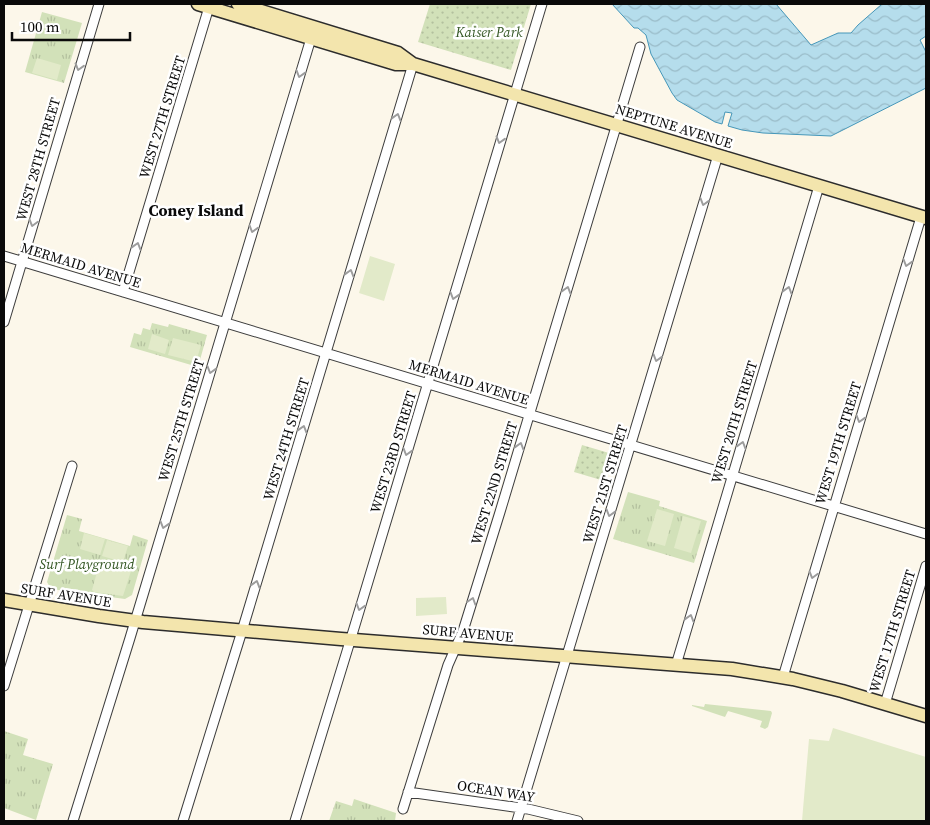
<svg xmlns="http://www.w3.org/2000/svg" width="930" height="825" font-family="'Source Serif 4',serif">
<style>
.grass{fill:#d2e1b9}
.park{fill:url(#park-tufts)}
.garden{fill:url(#garden-dots)}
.pitch{fill:#e2eac9}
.water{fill:url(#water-waves);stroke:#4697b9}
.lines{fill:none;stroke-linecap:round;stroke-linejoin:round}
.street-casing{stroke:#3d3d3d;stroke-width:11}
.secondary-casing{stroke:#2c2c2c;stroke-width:15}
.street{stroke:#fff;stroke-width:9}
.secondary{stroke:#f3e5ad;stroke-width:12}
.oneway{stroke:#9d9d9d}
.labels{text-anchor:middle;stroke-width:5;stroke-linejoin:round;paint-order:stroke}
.park-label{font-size:14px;font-style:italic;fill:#345724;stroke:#fff}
.street-label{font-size:14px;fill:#0a0a0a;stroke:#fff}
.quarter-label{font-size:16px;font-weight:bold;fill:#0a0a0a;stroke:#fff}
</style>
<defs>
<pattern id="park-tufts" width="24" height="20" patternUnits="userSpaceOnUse" patternTransform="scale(1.25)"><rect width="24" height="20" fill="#d2e1b9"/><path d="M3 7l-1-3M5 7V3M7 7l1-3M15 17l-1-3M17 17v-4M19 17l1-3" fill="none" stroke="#b3c09e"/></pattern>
<pattern id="garden-dots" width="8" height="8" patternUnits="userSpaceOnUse" patternTransform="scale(1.25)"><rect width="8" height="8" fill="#d2e1b9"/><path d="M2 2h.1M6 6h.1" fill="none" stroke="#b3c09e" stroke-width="1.8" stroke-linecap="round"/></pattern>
<pattern id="water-waves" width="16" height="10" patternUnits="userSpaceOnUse" patternTransform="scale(1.25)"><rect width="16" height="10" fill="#b5ddec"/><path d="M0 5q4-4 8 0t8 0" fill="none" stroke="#9abcc9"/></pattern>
</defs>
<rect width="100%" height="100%" fill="#fcf7ea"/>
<path class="grass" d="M705 704 771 711 772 713 768 727 765 729 760 727 762 721 728 711 725 717 692 706V705L704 707Z"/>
<path class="park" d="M42 12 82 23 64 83 25 72Z
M152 323 168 327 169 324 207 335 198 367 130 347 134 333 141 335 143 328 150 330Z
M628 492 660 501 659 506 707 521 694 563 613 539Z
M67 515 82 519 79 531 130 546 133 535 148 540 132 595 125 599 51 589 47 582Z
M4 731 28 739 23 755 53 764 36 820 4 808Z
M354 799 396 813 395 821H329L336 801 352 806Z"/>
<path class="garden" d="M430 4H531L511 70 418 42Z
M582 445 609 453 601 480 574 472Z"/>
<path class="pitch" d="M37 58 61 65 57 80 32 73Z
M370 256 395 264 384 301 359 293Z
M152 334 169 340 165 354 148 349Z
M173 338 201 345 196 362 168 355Z
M657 509 674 514 665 546 647 541Z
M683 516 701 521 691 553 674 548Z
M84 533 105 539 100 555 80 549Z
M107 540 128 546 123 562 102 556Z
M106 564 131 571 123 596 94 592 92 590 99 565 105 567Z
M446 597 447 614 416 616V598Z
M833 728 926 757V821H802L809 739 829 741Z"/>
<path class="water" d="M612 4H776L811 45 838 33H851L858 25 882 4H926V36L920 40 926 52V88L831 136 763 133 742 130 728 126 732 113 725 112 722 124 715 122 677 100 672 93 651 54 646 35 638 28H634Z"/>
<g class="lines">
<defs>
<path id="street" d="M4 256 926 534
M123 292 209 7
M4 322 99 4
M676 665 819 186
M783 677 921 217
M4 686 72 466
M885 704 926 566
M408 792 528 809 578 821
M403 809 448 665 463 631 500 512 640 47
M73 821 130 638 312 35
M183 821 242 631 413 64
M295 821 355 625 542 4
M517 821 718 155"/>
<path id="secondary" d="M198 4 396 64H413L926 218
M238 4 398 53 413 64
M4 600 99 616 143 622 341 639 732 669 793 679 842 691 926 716"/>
</defs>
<use href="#street" class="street-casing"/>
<use href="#secondary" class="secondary-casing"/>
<use href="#street" class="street"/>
<use href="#secondary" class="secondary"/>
</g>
<defs><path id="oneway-chevron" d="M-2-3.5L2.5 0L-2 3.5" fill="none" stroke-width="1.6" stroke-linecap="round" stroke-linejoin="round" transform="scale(1.25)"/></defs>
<g class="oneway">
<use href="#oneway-chevron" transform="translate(79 67) rotate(107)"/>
<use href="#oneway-chevron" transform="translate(300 74) rotate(107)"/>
<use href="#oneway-chevron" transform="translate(397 117) rotate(-73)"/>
<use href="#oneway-chevron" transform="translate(500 140) rotate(107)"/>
<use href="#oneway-chevron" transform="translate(704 202) rotate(107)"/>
<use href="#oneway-chevron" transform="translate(33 223) rotate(106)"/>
<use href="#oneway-chevron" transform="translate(253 229) rotate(107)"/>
<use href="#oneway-chevron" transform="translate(137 246) rotate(-73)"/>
<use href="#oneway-chevron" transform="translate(907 263) rotate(107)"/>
<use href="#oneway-chevron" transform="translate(350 273) rotate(-73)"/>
<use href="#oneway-chevron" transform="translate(567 290) rotate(-73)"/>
<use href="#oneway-chevron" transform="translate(788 290) rotate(-73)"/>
<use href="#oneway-chevron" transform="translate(454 296) rotate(107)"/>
<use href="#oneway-chevron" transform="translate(657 358) rotate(107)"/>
<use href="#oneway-chevron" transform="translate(211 370) rotate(107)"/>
<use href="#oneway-chevron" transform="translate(860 419) rotate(107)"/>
<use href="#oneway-chevron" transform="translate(303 429) rotate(-73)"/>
<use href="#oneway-chevron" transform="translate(742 445) rotate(-73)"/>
<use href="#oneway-chevron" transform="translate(520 446) rotate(-73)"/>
<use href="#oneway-chevron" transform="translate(407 452) rotate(107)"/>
<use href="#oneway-chevron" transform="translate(610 513) rotate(107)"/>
<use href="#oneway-chevron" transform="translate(164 525) rotate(107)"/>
<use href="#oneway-chevron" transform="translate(813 575) rotate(106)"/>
<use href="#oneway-chevron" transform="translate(256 584) rotate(-73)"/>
<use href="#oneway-chevron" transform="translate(472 601) rotate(-72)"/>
<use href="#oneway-chevron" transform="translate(360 607) rotate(107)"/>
<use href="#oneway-chevron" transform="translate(690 618) rotate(-73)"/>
</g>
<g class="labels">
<g class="park-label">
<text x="489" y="37">Kaiser Park</text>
<text x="87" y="569">Surf Playground</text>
</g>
<g class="street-label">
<text transform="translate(162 117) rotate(-73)" y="5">WEST 27TH STREET</text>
<text transform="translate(674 126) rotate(17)" y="5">NEPTUNE AVENUE</text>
<text transform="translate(38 159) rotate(-74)" y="5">WEST 28TH STREET</text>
<text transform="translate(81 265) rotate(17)" y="5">MERMAID AVENUE</text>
<text transform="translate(469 382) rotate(17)" y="5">MERMAID AVENUE</text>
<text transform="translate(181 420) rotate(-73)" y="5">WEST 25TH STREET</text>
<text transform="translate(734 422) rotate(-73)" y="5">WEST 20TH STREET</text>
<text transform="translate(286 439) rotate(-73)" y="5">WEST 24TH STREET</text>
<text transform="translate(838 443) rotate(-73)" y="5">WEST 19TH STREET</text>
<text transform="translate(393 452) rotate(-73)" y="5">WEST 23RD STREET</text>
<text transform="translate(494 483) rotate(-73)" y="5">WEST 22ND STREET</text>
<text transform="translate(605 484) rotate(-73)" y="5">WEST 21ST STREET</text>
<text transform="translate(66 595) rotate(9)" y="5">SURF AVENUE</text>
<text transform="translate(892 631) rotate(-73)" y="5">WEST 17TH STREET</text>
<text transform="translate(468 633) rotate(5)" y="5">SURF AVENUE</text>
<text transform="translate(496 791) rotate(9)" y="5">OCEAN WAY</text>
</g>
<g class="quarter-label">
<text x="196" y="216">Coney Island</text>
</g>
</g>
<rect width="930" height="825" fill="none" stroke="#0a0a0a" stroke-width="10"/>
<path d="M12 32v8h118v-8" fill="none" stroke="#0a0a0a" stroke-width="2.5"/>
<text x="20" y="32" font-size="15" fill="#0a0a0a" stroke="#ffffff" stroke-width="4" paint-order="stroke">100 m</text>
</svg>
